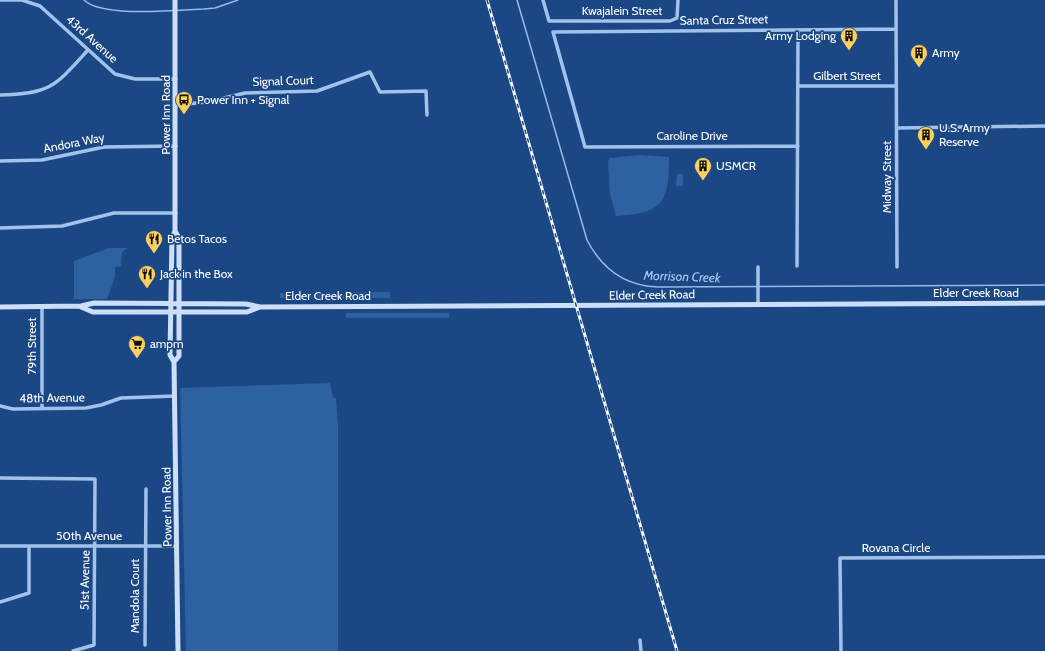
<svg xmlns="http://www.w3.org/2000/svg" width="1045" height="651" font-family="Cabin,sans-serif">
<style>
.grass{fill:#2e61a2}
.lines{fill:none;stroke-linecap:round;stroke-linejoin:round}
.stream{stroke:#93bced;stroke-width:1.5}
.street{stroke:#a1c2eb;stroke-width:3.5}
.secondary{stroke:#cddff8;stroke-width:5}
.rail-casing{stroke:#fff;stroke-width:3}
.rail{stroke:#1b4884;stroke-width:1.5;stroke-dasharray:4.5;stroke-linecap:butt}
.labels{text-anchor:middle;stroke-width:3.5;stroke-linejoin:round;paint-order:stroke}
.street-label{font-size:12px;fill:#fff;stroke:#1b4884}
.poi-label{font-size:12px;fill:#fff;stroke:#1b4884;text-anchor:start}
.water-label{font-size:13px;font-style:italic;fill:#acccf3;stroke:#1b4884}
</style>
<rect width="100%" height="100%" fill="#1b4884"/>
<path class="grass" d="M640 155 669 157C669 203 663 213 616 216L610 194 608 161 610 158Z
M677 174H683V186H676Z
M109 248H128L122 252 121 266 115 267V277L107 299H74V261Z
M390 292V298H280V293Z
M346 313H449V318H346Z
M330 383 333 398H336L338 425V651H186L180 388Z"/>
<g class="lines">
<path class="stream" d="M84 0C102 18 178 10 204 9L215 8 238 0
M517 0 587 240C602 269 625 286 658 287L1045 285"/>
<path class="street" d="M0 0H22L40 6 115 74 135 79H176
M543 0 549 21H670L677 18 678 0
M896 0 897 267
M798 86H896
M0 95C51 94 55 86 88 50
M176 105 207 102 245 93 317 91 370 72 380 92 426 91 427 115
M897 128 1045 126
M798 146 585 147 553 32 896 29
M0 161 42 160 104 147 176 146
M0 228 62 226 114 213H176
M797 266 798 30
M758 267V304
M42 307V408
M0 406 13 409 86 408 101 405 121 398 175 396
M0 478 95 479 94 645 73 651
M0 546H177
M0 602 29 593V546
M640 640 641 651
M145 645 146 489
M841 651 840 558 1045 557"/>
<path class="secondary" d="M175 231 172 238 170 355 174 362 178 651
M0 307 81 306 94 303 246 304 260 307 1045 303
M81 307 93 312H247L260 307
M174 362 179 356V238L175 231V0"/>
<defs>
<path id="rail" d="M487 0 677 651"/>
</defs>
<use href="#rail" class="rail-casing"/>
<use href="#rail" class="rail"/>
</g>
<defs>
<symbol id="building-pin" viewBox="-11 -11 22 30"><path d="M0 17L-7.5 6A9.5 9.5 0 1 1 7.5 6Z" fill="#fdd05d" stroke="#1b4884"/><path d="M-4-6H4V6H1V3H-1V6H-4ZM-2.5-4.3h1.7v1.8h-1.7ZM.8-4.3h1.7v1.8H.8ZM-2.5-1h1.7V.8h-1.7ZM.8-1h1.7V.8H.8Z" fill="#111"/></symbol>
<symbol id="bus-pin" viewBox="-11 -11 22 30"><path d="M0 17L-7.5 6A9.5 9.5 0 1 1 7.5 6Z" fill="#fdd05d" stroke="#1b4884"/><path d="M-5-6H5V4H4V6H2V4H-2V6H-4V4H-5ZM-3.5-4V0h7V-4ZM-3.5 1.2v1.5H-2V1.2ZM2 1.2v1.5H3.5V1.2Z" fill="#111"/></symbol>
<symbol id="restaurant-pin" viewBox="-11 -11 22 30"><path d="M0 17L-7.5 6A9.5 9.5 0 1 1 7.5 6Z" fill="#fdd05d" stroke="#1b4884"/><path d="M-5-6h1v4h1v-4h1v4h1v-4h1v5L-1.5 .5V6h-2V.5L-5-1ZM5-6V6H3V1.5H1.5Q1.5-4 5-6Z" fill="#111"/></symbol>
<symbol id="supermarket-pin" viewBox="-11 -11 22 30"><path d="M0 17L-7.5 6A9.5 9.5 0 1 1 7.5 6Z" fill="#fdd05d" stroke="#1b4884"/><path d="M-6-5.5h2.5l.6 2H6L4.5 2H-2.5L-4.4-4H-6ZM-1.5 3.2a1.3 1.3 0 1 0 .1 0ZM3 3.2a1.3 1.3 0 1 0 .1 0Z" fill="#111"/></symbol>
</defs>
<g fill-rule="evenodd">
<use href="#building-pin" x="839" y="26" width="20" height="27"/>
<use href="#building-pin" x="909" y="43" width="20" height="27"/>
<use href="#bus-pin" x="174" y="90" width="20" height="27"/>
<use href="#building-pin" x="916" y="125" width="20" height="27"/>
<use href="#building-pin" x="693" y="156" width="20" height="27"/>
<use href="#restaurant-pin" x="144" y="229" width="20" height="27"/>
<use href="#restaurant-pin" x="137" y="264" width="20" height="27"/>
<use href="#supermarket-pin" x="127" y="334" width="20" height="27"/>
</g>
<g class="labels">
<g class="street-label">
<text x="622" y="15">Kwajalein Street</text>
<text transform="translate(724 20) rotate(-1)" y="4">Santa Cruz Street</text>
<text transform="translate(92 39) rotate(42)" y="4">43rd Avenue</text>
<text x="847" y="80">Gilbert Street</text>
<text transform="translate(283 81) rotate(-2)" y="4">Signal Court</text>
<text transform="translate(166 115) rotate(-90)" y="4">Power Inn Road</text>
<text x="692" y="140">Caroline Drive</text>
<text transform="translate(74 143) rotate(-11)" y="4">Andora Way</text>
<text transform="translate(887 177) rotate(-90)" y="4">Midway Street</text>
<text x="976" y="297">Elder Creek Road</text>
<text transform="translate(652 295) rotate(-1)" y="4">Elder Creek Road</text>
<text x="328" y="300">Elder Creek Road</text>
<text transform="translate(32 346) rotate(-90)" y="4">79th Street</text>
<text transform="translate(52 398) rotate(-1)" y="4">48th Avenue</text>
<text transform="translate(167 507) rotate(-91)" y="4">Power Inn Road</text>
<text x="89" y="540">50th Avenue</text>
<text x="896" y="552">Rovana Circle</text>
<text transform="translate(85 580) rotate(-89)" y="4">51st Avenue</text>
<text transform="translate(135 596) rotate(-90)" y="4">Mandola Court</text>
</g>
<g class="poi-label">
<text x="836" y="40" text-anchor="end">Army Lodging</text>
<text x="932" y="57">Army</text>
<text x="197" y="104">Power Inn + Signal</text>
<text x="939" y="132">U.S. Army<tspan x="939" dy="14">Reserve</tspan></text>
<text x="716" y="170">USMCR</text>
<text x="167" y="243">Betos Tacos</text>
<text x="160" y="278">Jack in the Box</text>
<text x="150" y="348">ampm</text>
</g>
<g class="water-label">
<text transform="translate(682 276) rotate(2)" y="5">Morrison Creek</text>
</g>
</g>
</svg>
